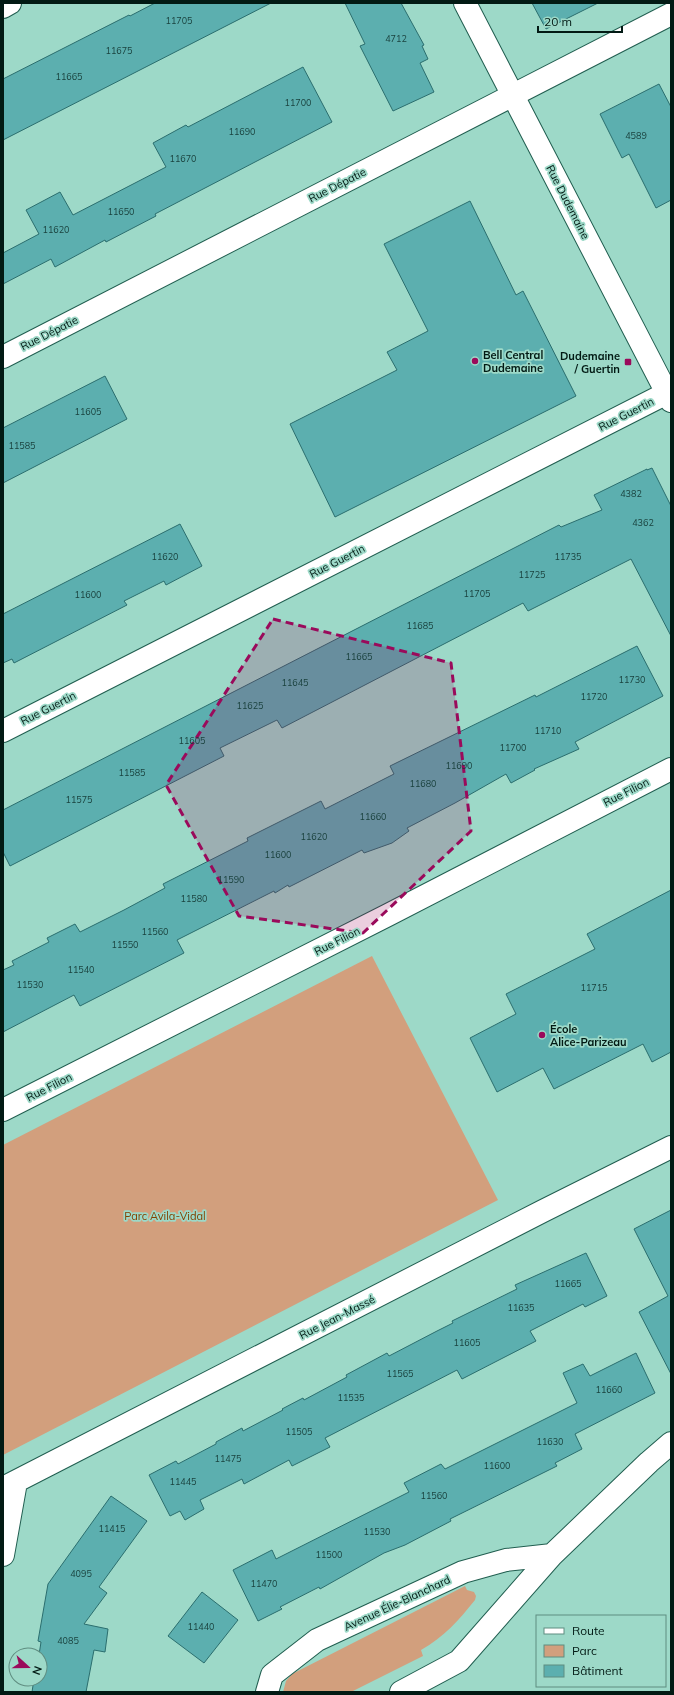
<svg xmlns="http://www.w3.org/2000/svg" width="674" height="1695" font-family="Mulish,sans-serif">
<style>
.green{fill:#d29f7d}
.building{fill:#5cafaf;stroke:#2b6e6e}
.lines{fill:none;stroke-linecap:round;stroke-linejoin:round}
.street-casing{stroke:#215e50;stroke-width:24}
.secondary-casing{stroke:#215e50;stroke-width:24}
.street{stroke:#fff;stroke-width:22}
.secondary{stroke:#fff;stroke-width:22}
.marked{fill:#9a0a5b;fill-opacity:0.2;stroke:#9a0a5b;stroke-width:3;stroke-dasharray:8 5;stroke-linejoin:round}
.poi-dot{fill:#9a0a5b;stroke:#9dd9c8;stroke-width:1.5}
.labels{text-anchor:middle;stroke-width:3.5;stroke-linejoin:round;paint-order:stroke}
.number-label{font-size:9px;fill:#183f3b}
.street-label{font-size:11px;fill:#021a14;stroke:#9dd9c8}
.poi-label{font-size:11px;font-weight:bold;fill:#021a14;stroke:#9dd9c8;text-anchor:start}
.park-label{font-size:11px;fill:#824100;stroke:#9dd9c8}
</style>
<rect width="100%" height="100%" fill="#9dd9c8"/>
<path class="green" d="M372 956 498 1200 3 1455V1145Z
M465 1586 467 1590 474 1592 476 1596 475 1600C459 1620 444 1637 421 1650L423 1656 351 1692H283L286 1681 292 1674Z"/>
<path class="building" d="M155 3H271L3 140V79L129 15 130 16Z
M345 3H401L424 45 422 46 428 59 420 63 434 92 393 111 360 46 365 44Z
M532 3H598L546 29Z
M303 67 332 122 155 214 156 216 106 242 105 240 55 267 51 259 3 284V253L39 234 26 210 60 192 73 215 166 167 153 143 186 125 188 127Z
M659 84 671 107V200L656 208 629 154 622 158 600 114Z
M470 201 516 295 523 291 576 396 335 517 290 424 397 370 387 352 428 331 384 244Z
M105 376 127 419 3 483V428Z
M652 468 671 506V636L631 559 528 611 523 603 282 728 277 720 220 748 224 756 10 866 3 852V810L559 525 561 527 602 510 594 495 647 469V470Z
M180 524 202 566 166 585 164 581 124 601 127 605 14 663 12 659 3 663V614Z
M637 646 663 696 575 742 579 749 534 769 535 770 511 783 506 774 455 803 407 828 409 831 392 843 364 853 362 850 289 887 288 885 275 893 274 891 177 940 184 953 80 1006 74 995 3 1032V970L14 965 12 961 49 942 47 938 75 924 80 932 124 910 165 888 163 884 248 841 247 838 321 801 325 809 394 774 390 766 535 695 536 697Z
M671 890V1052L652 1062 643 1044 554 1089 543 1068 497 1092 470 1038 516 1014 506 994 595 949 587 934Z
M671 1210V1374L639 1312 668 1296 634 1229Z
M586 1253 607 1296 585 1307 583 1304 530 1331 536 1341 462 1379 457 1370 325 1438 330 1447 292 1466 289 1460 244 1484 242 1479 200 1500 204 1509 185 1520 180 1511 170 1516 149 1475 176 1461 178 1464 216 1444V1442L242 1428 243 1431 283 1410 282 1409 303 1398 304 1400 347 1377 346 1375 387 1353 389 1356 437 1331 453 1323 452 1321 517 1289 515 1285Z
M636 1353 655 1393 575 1434 582 1449 555 1463 557 1466 450 1519 451 1521 405 1545 384 1553 320 1589 319 1587 280 1607 282 1609 258 1621 233 1570 272 1550 276 1559 409 1492 404 1483 441 1464 445 1469 577 1403 563 1373 583 1364 590 1376Z
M111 1496 147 1521 99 1587 107 1593 84 1624 108 1629 105 1652 94 1650 86 1692H32L34 1679H40L39 1655 41 1642 38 1641 48 1584Z
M202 1592 238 1620 204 1663 168 1636Z"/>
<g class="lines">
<defs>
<path id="street" d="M3 7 10 3
M3 357 671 14
M3 731 671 391
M3 1110 388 915 671 769
M3 1488 543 1211 671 1147
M3 1555 16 1482
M267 1692 272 1675 317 1640 463 1572 506 1560 552 1555
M401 1692 459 1661 552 1555 649 1462 671 1443"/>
<path id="secondary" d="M465 3 671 401"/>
</defs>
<use href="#street" class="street-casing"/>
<use href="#secondary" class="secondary-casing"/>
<use href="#street" class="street"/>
<use href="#secondary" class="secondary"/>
</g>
<path class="marked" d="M273 619 451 663 471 831 363 933 239 916 166 785Z"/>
<g class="poi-dot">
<circle cx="475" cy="361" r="4"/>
<rect x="624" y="358" width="8" height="8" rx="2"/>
<circle cx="542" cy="1035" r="4"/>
</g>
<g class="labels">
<g class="number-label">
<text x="179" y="24">11705</text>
<text x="396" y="42">4712</text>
<text x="119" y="54">11675</text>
<text x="69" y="80">11665</text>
<text x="298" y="106">11700</text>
<text x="242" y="135">11690</text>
<text x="636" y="139">4589</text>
<text x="183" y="162">11670</text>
<text x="121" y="215">11650</text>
<text x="56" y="233">11620</text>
<text x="88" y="415">11605</text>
<text x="22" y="449">11585</text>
<text x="631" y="497">4382</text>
<text x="643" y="526">4362</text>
<text x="165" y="560">11620</text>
<text x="568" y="560">11735</text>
<text x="532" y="578">11725</text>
<text x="477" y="597">11705</text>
<text x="88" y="598">11600</text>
<text x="420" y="629">11685</text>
<text x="359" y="660">11665</text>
<text x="632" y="683">11730</text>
<text x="295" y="686">11645</text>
<text x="594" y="700">11720</text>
<text x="250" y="709">11625</text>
<text x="548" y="734">11710</text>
<text x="192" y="744">11605</text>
<text x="513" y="751">11700</text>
<text x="459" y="769">11690</text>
<text x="132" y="776">11585</text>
<text x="423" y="787">11680</text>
<text x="79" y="803">11575</text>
<text x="373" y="820">11660</text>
<text x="314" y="840">11620</text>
<text x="278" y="858">11600</text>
<text x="231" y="883">11590</text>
<text x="194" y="902">11580</text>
<text x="155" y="935">11560</text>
<text x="125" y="948">11550</text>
<text x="81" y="973">11540</text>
<text x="30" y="988">11530</text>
<text x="594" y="991">11715</text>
<text x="568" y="1287">11665</text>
<text x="521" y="1311">11635</text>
<text x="467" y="1346">11605</text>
<text x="400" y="1377">11565</text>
<text x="609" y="1393">11660</text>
<text x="351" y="1401">11535</text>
<text x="299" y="1435">11505</text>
<text x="550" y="1445">11630</text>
<text x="228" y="1462">11475</text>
<text x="497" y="1469">11600</text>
<text x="183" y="1485">11445</text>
<text x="434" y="1499">11560</text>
<text x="112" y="1532">11415</text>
<text x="377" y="1535">11530</text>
<text x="329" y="1558">11500</text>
<text x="81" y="1577">4095</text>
<text x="264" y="1587">11470</text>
<text x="201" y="1630">11440</text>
<text x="68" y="1644">4085</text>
</g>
<g class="street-label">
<text transform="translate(337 185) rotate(-27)" y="4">Rue Dépatie</text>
<text transform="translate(568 202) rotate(63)" y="4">Rue Dudemaine</text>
<text transform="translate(49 333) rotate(-27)" y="4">Rue Dépatie</text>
<text transform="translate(626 414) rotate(-27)" y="4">Rue Guertin</text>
<text transform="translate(337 561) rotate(-27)" y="4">Rue Guertin</text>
<text transform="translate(48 708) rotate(-27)" y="4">Rue Guertin</text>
<text transform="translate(626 792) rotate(-27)" y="4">Rue Filion</text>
<text transform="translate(337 941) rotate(-27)" y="4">Rue Filion</text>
<text transform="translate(49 1087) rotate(-27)" y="4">Rue Filion</text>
<text transform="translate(337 1317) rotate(-27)" y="4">Rue Jean-Massé</text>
<text transform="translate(397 1603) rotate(-25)" y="4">Avenue Élie-Blanchard</text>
</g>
<g class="poi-label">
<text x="483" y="359">Bell Central<tspan x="483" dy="13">Dudemaine</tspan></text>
<text x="620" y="360" text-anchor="end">Dudemaine<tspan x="620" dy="13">/ Guertin</tspan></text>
<text x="550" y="1033">École<tspan x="550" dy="13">Alice-Parizeau</tspan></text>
</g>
<g class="park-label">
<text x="165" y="1220">Parc Avila-Vidal</text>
</g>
</g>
<rect width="674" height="1695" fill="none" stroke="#021a14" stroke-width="8"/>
<rect x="536" y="1615" width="130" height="72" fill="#9dd9c8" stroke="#5f8d80"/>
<rect x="544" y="1628" width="20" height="6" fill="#ffffff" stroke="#5f8d80"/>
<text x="572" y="1635" font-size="12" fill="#021a14">Route</text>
<rect x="544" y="1645" width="20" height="12" fill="#d29f7d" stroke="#5f8d80"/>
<text x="572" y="1655" font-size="12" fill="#021a14">Parc</text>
<rect x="544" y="1665" width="20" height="12" fill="#5cafaf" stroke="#5f8d80"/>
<text x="572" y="1675" font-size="12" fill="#021a14">Bâtiment</text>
<g transform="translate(28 1667) rotate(111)"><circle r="19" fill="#9dd9c8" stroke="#5f8d80"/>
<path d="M0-3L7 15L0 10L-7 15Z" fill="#9a0a5b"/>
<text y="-6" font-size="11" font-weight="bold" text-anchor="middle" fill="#021a14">N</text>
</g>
<path d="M538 26v6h84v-6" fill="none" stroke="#021a14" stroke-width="2"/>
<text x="544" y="26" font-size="12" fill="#021a14" stroke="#9dd9c8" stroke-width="3" paint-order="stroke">20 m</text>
</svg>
